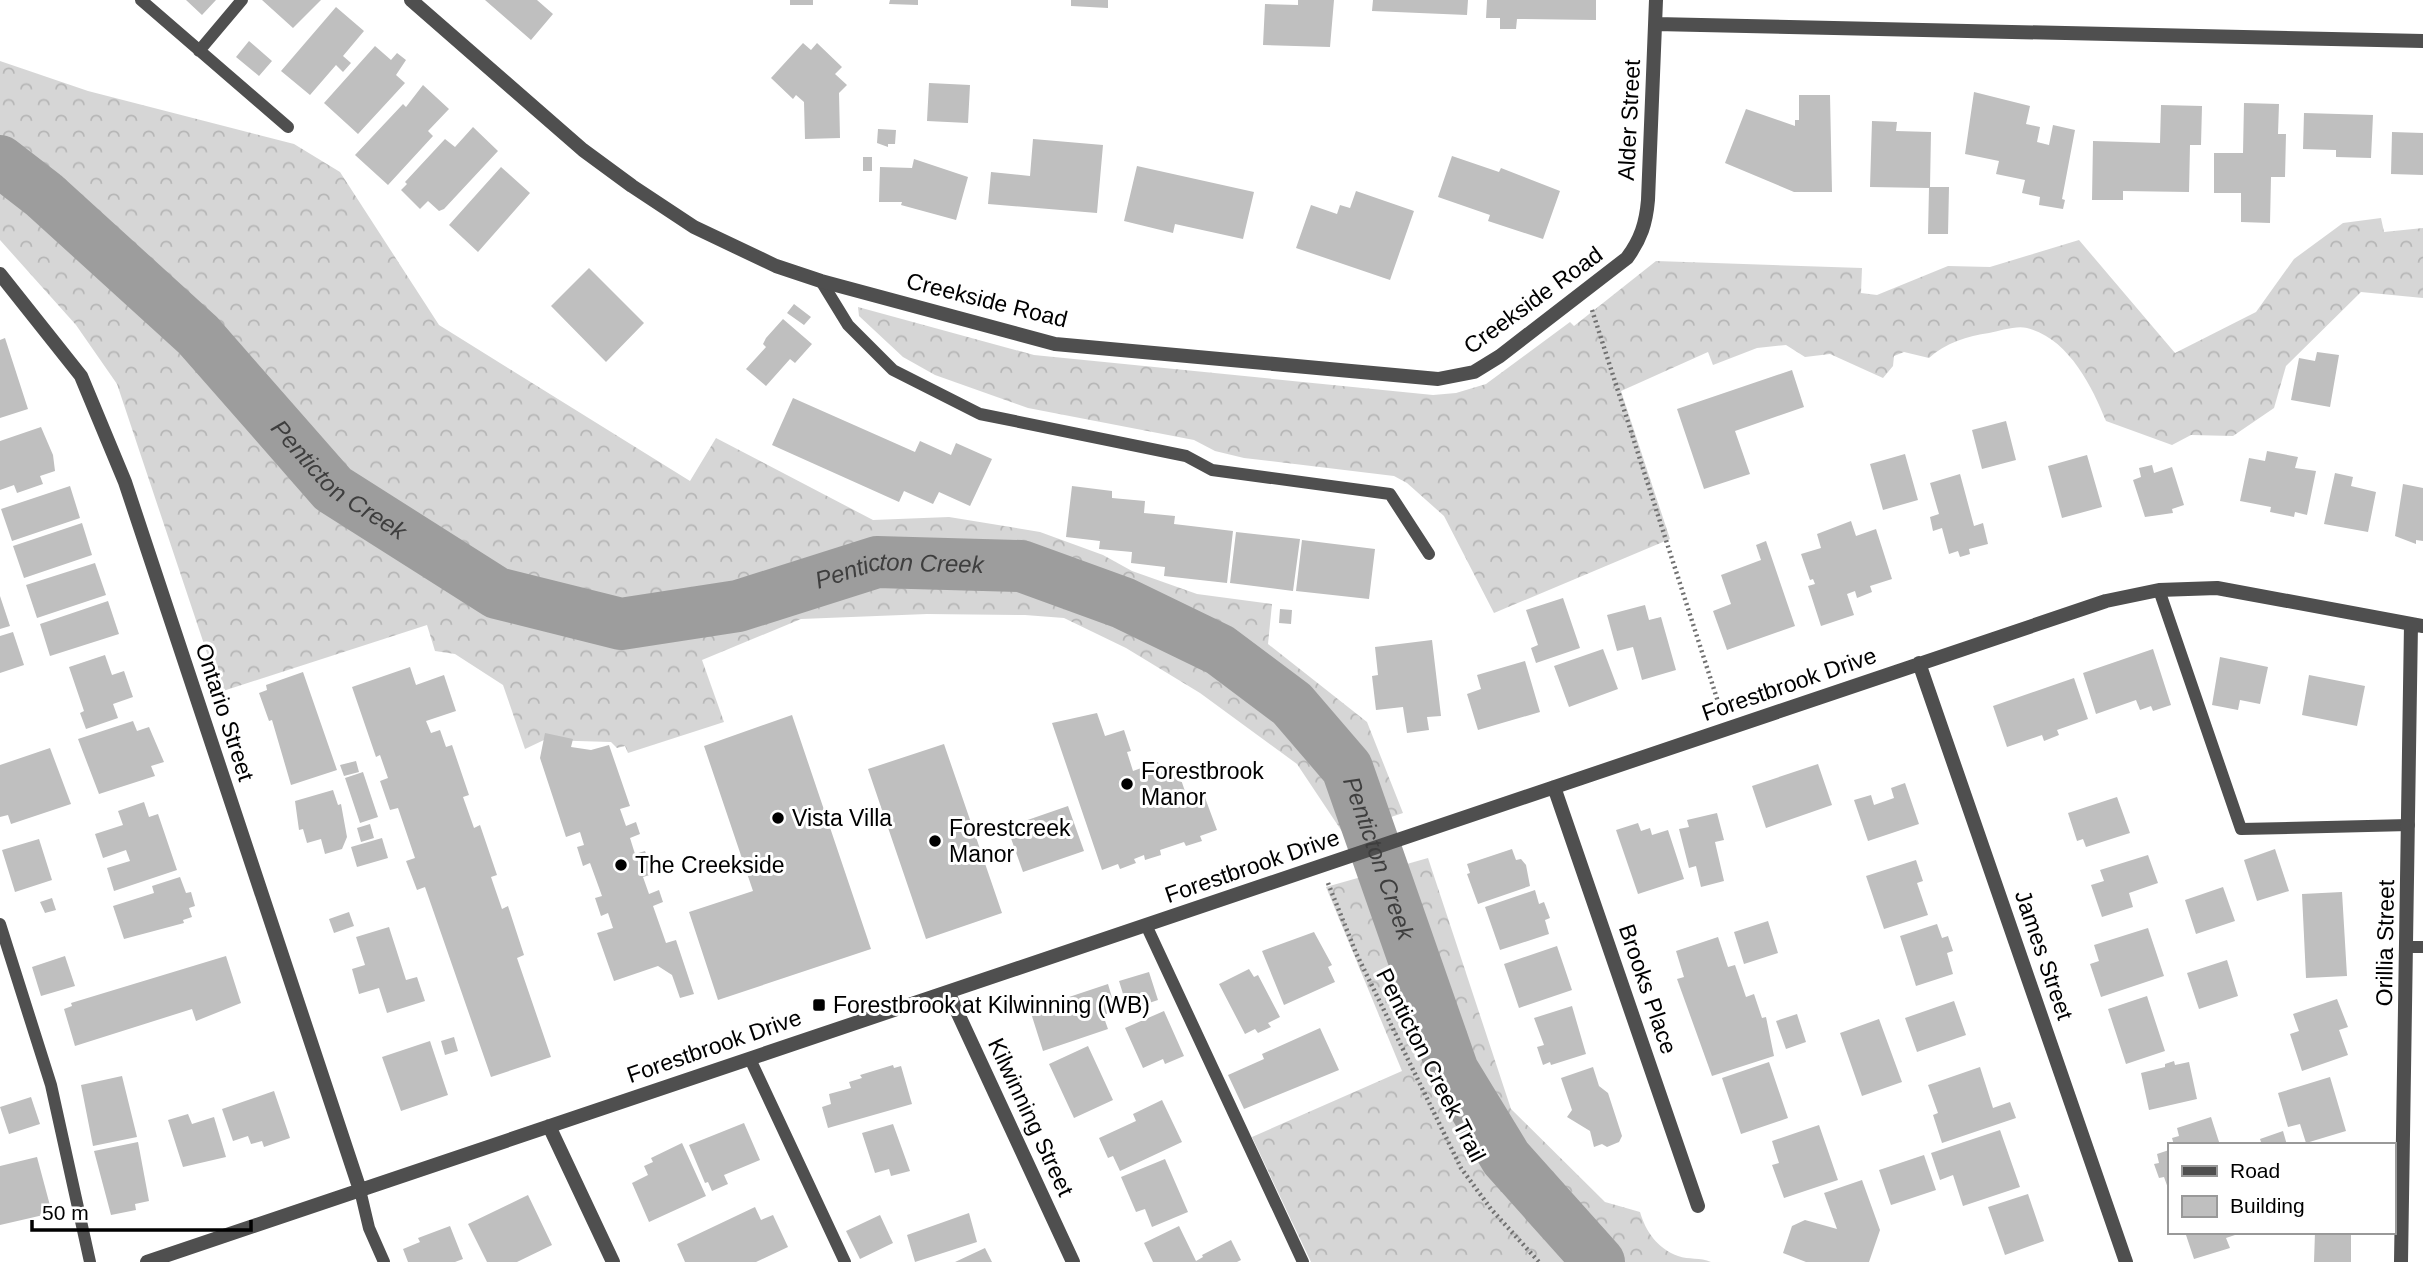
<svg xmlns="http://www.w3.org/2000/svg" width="2423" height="1262" font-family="Helvetica,sans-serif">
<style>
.forest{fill:url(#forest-crowns)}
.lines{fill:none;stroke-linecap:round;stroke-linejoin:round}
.river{stroke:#9d9d9d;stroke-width:52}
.building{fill:#bfbfbf}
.path{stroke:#717171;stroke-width:4.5;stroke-dasharray:2 3.5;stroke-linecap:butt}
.service{stroke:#4f4f4f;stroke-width:12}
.minor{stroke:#4f4f4f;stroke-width:14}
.poi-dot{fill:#000;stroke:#fff;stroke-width:2.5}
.labels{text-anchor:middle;stroke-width:6;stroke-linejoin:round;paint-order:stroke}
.street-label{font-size:23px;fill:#000;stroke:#fff}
.poi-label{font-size:23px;fill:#000;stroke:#fff;text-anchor:start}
.water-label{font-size:24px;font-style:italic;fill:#3e3e3e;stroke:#fff}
</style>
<defs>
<pattern id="forest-crowns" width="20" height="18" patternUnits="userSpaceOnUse" patternTransform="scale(1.75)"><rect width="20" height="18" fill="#d6d6d6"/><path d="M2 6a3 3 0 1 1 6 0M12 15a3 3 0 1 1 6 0" fill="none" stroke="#b6b6b6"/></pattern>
</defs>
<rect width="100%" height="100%" fill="#fff"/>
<path class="forest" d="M0 61 88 91 294 144 340 172 439 325 690 481 716 438 873 520 949 517 1040 532 1103 555 1132 571 1197 594 1272 604 1268 644 1367 722 1403 813 1343 833 1297 764 1200 693 1126 648 1064 618 1025 615 927 614 801 619 702 660 724 722 628 753 625 746 617 748 611 742 544 740 525 749 503 685 455 654 435 651 427 625 220 692 117 384 76 325 0 240Z
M2381 218 2384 232 2423 228V298L2361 292 2286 366 2274 408 2233 436 2191 435 2172 445 2106 421C2092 386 2068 338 2027 328 2017 325 1999 331 1989 333 1968 336 1945 343 1929 358L1904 352 1894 356 1893 366 1883 378 1830 354 1805 357 1786 345 1757 348 1713 365 1708 352 1621 391 1670 539 1494 613 1444 516 1407 483 1394 476 1244 458 1215 451 1194 440 1028 408 935 375 903 357 859 316 858 307 1034 355 1433 395 1456 393 1486 384 1570 322 1574 326 1656 261 1862 268 1861 293 1877 295 1948 266 1990 267 2079 240 2175 353 2256 312 2294 259 2343 223Z
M1428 858 1511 1109 1605 1202 1640 1212C1646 1232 1657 1248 1678 1256 1689 1260 1700 1257 1711 1262H1311L1252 1137 1402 1071 1326 887Z"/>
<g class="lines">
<path class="river" id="s1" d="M0 161 44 195 198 335 333 489 497 593 621 624 738 606 877 562 1021 566 1123 603 1220 650 1292 704 1347 768 1453 1071 1506 1158 1599 1262"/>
</g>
<path class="building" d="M186 0H216L202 15Z
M262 0H321L293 28Z
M485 0H537L553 14 531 40Z
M790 0H813V5H790Z
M890 0H918V5L889 4Z
M1071 0H1108V8L1071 6Z
M1298 0H1334L1330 47 1263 45 1265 4 1298 5Z
M1373 0H1468L1467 15 1372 11Z
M1487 0H1596V20L1517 19 1516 29H1500V18H1486Z
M336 7 364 31 343 56 351 63 343 72 336 65 310 95 281 71Z
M249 41 272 61 259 76 236 57Z
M803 43 811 50 817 43 842 67 835 74 847 85 839 93 840 138 805 139 804 102 796 95 793 99 771 78Z
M375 46 391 60 397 53 406 60 396 75 405 83 358 134 324 103Z
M929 83 970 85 968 123 927 121Z
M423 85 449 109 428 131 433 136 388 185 355 155 403 104 406 107Z
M1974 92 2030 106 2026 124 2040 127 2037 142 2049 145 2053 125 2075 130 2062 199 2065 200 2063 209 2039 205 2040 197 2022 193 2025 180 1996 174 1999 161 1965 154Z
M1799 95H1830L1832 192H1794L1725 163 1746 109 1795 126V120H1799Z
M2244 103 2279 104 2278 134H2286L2285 177H2271L2270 223 2241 222V193H2214V153H2243Z
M2161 105 2202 106 2201 145H2190L2189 192 2123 191V200H2092L2093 141 2160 143Z
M2304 113 2373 115 2371 158 2336 157V150L2303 149Z
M1872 121 1897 122 1896 131 1931 132 1930 187H1949L1948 234H1928L1929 188 1870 187Z
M473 127 498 151 444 209 439 211 428 201 420 209 401 190 407 184 405 182 445 139 455 147Z
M878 129 896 130 895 144H888V147L877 143Z
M2392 132 2423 133V175L2391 174Z
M1033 139 1103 145 1097 213 988 204 991 172 1030 176Z
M1452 156 1499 172 1501 168 1560 191 1543 239 1488 221 1490 215 1438 197Z
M863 157H872V171H863Z
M914 159 968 177 956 220 901 205 902 202H879L880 167 912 168Z
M1137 166 1254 192 1243 239 1175 224 1173 233 1124 221Z
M501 167 530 193 478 252 449 225Z
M1356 191 1414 211 1390 280 1296 248 1311 205 1337 214 1340 205 1350 208Z
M589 268 644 323 606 362 551 306Z
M794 304 811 317 804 325 787 313Z
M783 319 812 344 795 363 790 359 766 386 746 369 766 347 763 344 766 338Z
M5 338 28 409 0 418V340Z
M2317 352 2339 355 2330 407 2291 400 2299 358 2315 361Z
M1792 370 1804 407 1735 431 1750 474 1704 489 1677 409Z
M793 398 915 452 920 441 951 455 956 443 992 459 970 506 939 492 933 504 904 491 899 502 772 445Z
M2006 421 2016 460 1982 469 1972 430Z
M41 427 53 455 55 471 40 476 43 484 17 493 14 485 0 490V441Z
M2267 451 2298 457 2295 468 2316 471 2307 515 2295 512 2294 517 2270 512 2271 507 2240 501 2249 458 2265 461Z
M1905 454 1918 500 1883 510 1870 464Z
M2087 455 2102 507 2062 518 2048 466Z
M2152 465 2154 473 2172 467 2184 505 2172 509 2173 513 2145 517 2133 480 2141 477 2139 468Z
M2335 473 2353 477 2351 486 2376 492 2368 532 2324 524Z
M1960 474 1974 526 1983 523 1988 544 1969 549 1970 554 1960 557 1958 551 1949 554 1942 528 1933 531 1930 517 1939 514 1930 483Z
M2403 484 2423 488V541L2416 540V544L2395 536Z
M70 486 80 518 12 541 1 509Z
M1072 486 1112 491V498L1145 501 1144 513 1175 516 1174 524 1233 531 1227 583 1164 576 1165 567 1131 563 1132 552 1099 549 1100 541 1066 537Z
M1851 521 1856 536 1876 529 1892 579 1870 586 1872 592 1857 598 1855 591 1847 594 1854 615 1821 626 1808 586 1815 584 1813 579 1810 580 1801 554 1821 548 1817 534Z
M82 523 92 555 24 578 13 546Z
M1236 532 1300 539 1293 591 1230 583Z
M1302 540 1375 549 1369 599 1296 591Z
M1766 541 1795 626 1727 650 1713 611 1731 604 1721 575 1761 560 1756 545Z
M95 563 106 595 37 618 26 585Z
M0 596 10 626 0 629Z
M1563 598 1580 648 1536 663 1531 648 1538 645 1526 610Z
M108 601 119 634 50 656 40 624Z
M1645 605 1649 620 1661 617 1676 670 1642 680 1633 647 1617 651 1607 615Z
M1280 609 1292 610 1291 624 1279 623Z
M13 632 24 665 0 673V636Z
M1432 640 1441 716 1427 717 1429 730 1407 733 1403 707 1376 710 1372 676 1378 675 1375 647Z
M1603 649 1618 689 1569 707 1554 666Z
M2153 649 2171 705 2153 711 2151 706 2140 710 2136 700 2096 714 2083 673Z
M105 655 112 675 124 671 133 697 113 704 118 718 86 729 80 713 84 711 69 667Z
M2220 657 2268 667 2260 704 2240 700 2238 710 2212 705Z
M1525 661 1540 712 1478 730 1467 694 1481 689 1477 675Z
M410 667 416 685 444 675 456 711 426 721 431 733 440 730 446 747 452 745 469 795 463 797 474 828 480 825 497 875 491 877 502 909 508 906 524 955 517 958 551 1057 491 1077 425 887 417 890 406 861 415 858 398 808 390 810 380 781 388 778 380 755 376 757 352 687Z
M303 672 337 770 291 785 272 720 269 721 259 693 267 690 266 685Z
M2309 675 2365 686 2357 726 2302 715Z
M2074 678 2088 719 2057 730 2059 735 2044 741 2042 735 2007 747 1993 706Z
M1097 713 1105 736 1124 730 1131 751 1127 752 1133 771 1158 762 1162 773 1177 768 1188 800 1204 795 1217 830 1200 836 1202 841 1186 846 1184 842 1160 850 1161 855 1145 860 1144 855 1134 859 1136 863 1120 869 1118 864 1102 870 1052 723Z
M792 715 871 949 718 1000 689 912 753 891 704 746Z
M133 721 137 731 149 727 164 762 151 766 155 776 99 794 78 739Z
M545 733 573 739 571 747 591 750 609 745 630 806 620 809 626 826 636 822 640 834 630 838 635 854 645 851 653 874 643 877 649 894 659 890 663 902 653 906 666 943 676 940 694 994 680 998 672 975 658 966 614 981 597 933 613 928 608 913 601 916 595 898 602 896 590 863 583 866 577 847 584 845 580 832 566 837 540 758Z
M944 744 1002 913 926 939 868 769Z
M50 748 71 804 11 824 8 815 0 817V765Z
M356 761 359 772 344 776 340 765Z
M1818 764 1832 805 1766 828 1752 786Z
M363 772 378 817 360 823 345 778Z
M1905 783 1919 824 1868 841 1854 800 1871 795 1874 805 1894 798 1891 788Z
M333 790 338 805 341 804 347 837 342 849 325 854 321 839 307 843 303 829 299 830 295 801Z
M2117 797 2130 833 2086 847 2083 839 2077 841 2068 813Z
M144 802 149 817 158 814 177 870 114 891 107 868 130 861 126 850 103 858 95 834 123 825 118 811Z
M1068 806 1084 851 1023 872 1007 827Z
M1717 813 1724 840 1715 842 1724 881 1701 887 1696 866 1689 868 1679 829 1689 827 1687 820Z
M1638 823 1641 831 1650 828 1652 835 1668 830 1684 879 1638 894 1616 830Z
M370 824 374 838 361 842 357 828Z
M382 838 388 858 357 867 351 847Z
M39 839 52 880 15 892 2 850Z
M1512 849 1516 860 1521 859 1526 865 1530 886 1478 904 1467 874 1470 873 1467 864Z
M2275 849 2289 891 2257 901 2244 860Z
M2148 855 2158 883 2129 893 2133 907 2102 917 2091 885 2104 881 2100 870Z
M1916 860 1923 881 1917 883 1928 915 1884 929 1866 876Z
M180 877 186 893 191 892 195 906 189 908 192 917 183 920 184 923 124 939 113 906 154 893 152 886Z
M2223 887 2235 921 2196 934 2185 900Z
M1535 890 1539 904 1544 902 1550 918 1545 920 1549 934 1500 950 1485 907Z
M2342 892 2347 976 2306 978 2302 894Z
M52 898 56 910 45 913 40 902Z
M349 912 354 926 334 933 329 919Z
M1768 921 1778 953 1744 964 1734 932Z
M1937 924 1942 938 1948 936 1953 951 1947 953 1953 974 1916 986 1900 936Z
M389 927 406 980 417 977 425 1001 387 1013 379 988 359 994 352 969 365 965 356 937Z
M2148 928 2164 976 2101 997 2090 964 2099 961 2094 945Z
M1314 932 1332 965 1328 967 1335 982 1284 1005 1262 951Z
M1718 937 1728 967 1735 965 1746 997 1754 994 1762 1018 1766 1017 1774 1056 1712 1076 1677 979 1684 977 1676 951Z
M1557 946 1572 990 1519 1008 1504 964Z
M65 956 75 986 41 996 32 967Z
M226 956 241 1003 196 1021 192 1009 75 1046 64 1009 72 1006 71 1003Z
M2227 960 2238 996 2199 1009 2187 973Z
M1249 969 1254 977 1258 975 1280 1017 1268 1023 1271 1027 1258 1033 1255 1029 1245 1034 1219 984Z
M1149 972 1158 1000 1128 1010 1119 981Z
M1108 984 1116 1011 1103 1015 1108 1029 1043 1051 1030 1010Z
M2147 996 2165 1051 2126 1064 2108 1009Z
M2337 999 2348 1027 2339 1030 2348 1055 2302 1071 2290 1034 2299 1031 2293 1014Z
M1954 1001 1966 1035 1917 1052 1905 1018Z
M1572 1006 1586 1054 1551 1065 1550 1062 1543 1065 1537 1047 1544 1045 1534 1018Z
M1164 1011 1184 1056 1165 1064 1163 1059 1143 1068 1125 1028Z
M1797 1014 1806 1042 1786 1049 1776 1021Z
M1879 1019 1902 1082 1862 1096 1840 1033Z
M1320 1028 1339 1070 1244 1109 1228 1075 1264 1059 1262 1054Z
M454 1037 458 1051 445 1055 441 1041Z
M430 1041 448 1095 401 1111 382 1057Z
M1088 1046 1113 1100 1074 1118 1049 1064Z
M2174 1061 2175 1065 2189 1062 2197 1099 2149 1110 2141 1073 2165 1067V1064Z
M1769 1062 1788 1118 1741 1134 1722 1078Z
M893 1065 894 1068 901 1066 912 1104 828 1128 822 1107 831 1104 829 1094 851 1088 849 1082 862 1078 860 1075Z
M1593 1067 1599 1086 1608 1093 1622 1136 1619 1142 1607 1147 1602 1144 1594 1147 1590 1131 1567 1117 1572 1110 1561 1078Z
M1980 1067 1993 1108 2010 1102 2016 1118 1942 1143 1933 1115 1938 1113 1928 1085Z
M122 1076 137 1137 93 1146 81 1085Z
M2330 1077 2346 1131 2306 1143 2300 1124 2288 1127 2278 1093Z
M274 1091 290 1138 264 1147 262 1141 251 1144 248 1136 233 1141 222 1109Z
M31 1097 40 1124 9 1134 0 1107Z
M1162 1100 1182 1142 1120 1171 1113 1156 1108 1158 1099 1138 1136 1121 1133 1114Z
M188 1114 192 1124 214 1117 226 1157 183 1167 168 1120Z
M2211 1117 2220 1145H2174L2172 1138 2179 1136 2177 1128Z
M744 1123 760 1160 724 1175 728 1184 712 1191 708 1182 705 1183 689 1145Z
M893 1124 910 1171 891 1176 889 1169 875 1173 862 1133Z
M1819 1125 1838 1180 1784 1198 1772 1165 1779 1163 1772 1141Z
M2000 1130 2020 1187 1963 1206 1953 1175 1940 1180 1931 1153Z
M2283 1131 2287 1145H2262L2260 1139Z
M138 1142 149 1201 135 1204 136 1210 111 1215 94 1151Z
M682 1143 706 1196 649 1222 632 1183 648 1175 644 1166 653 1162 651 1158Z
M2169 1150V1191L2164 1177 2159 1178 2154 1164 2159 1163 2157 1154Z
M1924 1155 1936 1190 1891 1205 1879 1170Z
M37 1157 52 1213 0 1225V1166Z
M1165 1159 1188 1212 1152 1227 1145 1209 1136 1212 1121 1177Z
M1862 1180 1880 1230 1869 1262H1806L1783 1253 1792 1226 1805 1220 1837 1229 1824 1193Z
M2028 1194 2044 1241 2005 1255 1988 1207Z
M528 1195 552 1245 517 1262H487L468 1224Z
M755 1207 761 1220 773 1215 788 1247 756 1262H685L677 1244Z
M969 1213 977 1242 915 1262 907 1235Z
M880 1215 893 1243 860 1259 846 1231Z
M450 1226 463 1259 455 1262H408L403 1249 420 1242 418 1238Z
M1179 1226 1196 1261 1203 1257 1202 1255 1231 1240 1241 1260 1237 1262H1153L1144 1243Z
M2185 1232H2240L2241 1233 2226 1238 2230 1248 2194 1259Z
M2315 1232H2351V1262H2314Z
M985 1248 992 1262H955Z"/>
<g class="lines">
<path class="path" d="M1592 310 1720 708
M1328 883 1356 953 1461 1168 1491 1209 1539 1262"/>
<path class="service" d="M141 0 288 127
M199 51 242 0
M821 281 848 325 893 370 980 414 1186 456 1212 470 1390 494 1429 554
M2159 590 2241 829 2409 825
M0 924 51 1085 90 1262
M1146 925 1303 1262
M2408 947H2423
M750 1059 845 1262
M360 1190 369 1228 384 1262"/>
<path class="minor" d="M411 0 583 150 632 186 694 227 776 266 821 281 1055 344 1438 379 1474 372 1500 356 1627 258C1641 239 1646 223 1648 200L1656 0
M1656 24 2423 41
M0 274 81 376 125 482 360 1190
M1919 663 2126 1262
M1554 787 1698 1206
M948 992 1073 1262
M549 1126 613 1262
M147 1262 2106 601 2159 590 2217 588 2423 626
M2401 1262 2411 624"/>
</g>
<g class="poi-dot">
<circle cx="1127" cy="784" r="7"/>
<circle cx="778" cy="818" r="7"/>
<circle cx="935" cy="841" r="7"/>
<circle cx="621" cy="865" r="7"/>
<rect x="812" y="998" width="14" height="14" rx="3.5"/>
</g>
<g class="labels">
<g class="street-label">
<text transform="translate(1629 120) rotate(-87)" y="8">Alder Street</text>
<text transform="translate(987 300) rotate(14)" y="8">Creekside Road</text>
<text transform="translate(1533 300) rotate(-36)" y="8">Creekside Road</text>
<text transform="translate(1789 684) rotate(-19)" y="8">Forestbrook Drive</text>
<text transform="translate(225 712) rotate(72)" y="8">Ontario Street</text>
<text transform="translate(1252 866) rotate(-19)" y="8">Forestbrook Drive</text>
<text transform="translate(2385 943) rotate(-89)" y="8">Orillia Street</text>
<text transform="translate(2044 955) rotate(71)" y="8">James Street</text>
<text transform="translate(1648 989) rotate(71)" y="8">Brooks Place</text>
<text transform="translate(714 1046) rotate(-19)" y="8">Forestbrook Drive</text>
<text transform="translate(1431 1065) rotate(63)" y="8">Penticton Creek Trail</text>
<text transform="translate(1031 1117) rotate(65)" y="8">Kilwinning Street</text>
</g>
<g class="poi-label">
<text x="1141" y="779">Forestbrook<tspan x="1141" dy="26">Manor</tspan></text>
<text x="792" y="826">Vista Villa</text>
<text x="949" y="836">Forestcreek<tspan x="949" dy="26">Manor</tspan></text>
<text x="635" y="873">The Creekside</text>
<text x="833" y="1013">Forestbrook at Kilwinning (WB)</text>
</g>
<g class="water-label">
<text dy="8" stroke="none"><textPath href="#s1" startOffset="467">Penticton Creek</textPath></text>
<text dy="8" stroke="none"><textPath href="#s1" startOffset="1076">Penticton Creek</textPath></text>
<text dy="8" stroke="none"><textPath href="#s1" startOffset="1685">Penticton Creek</textPath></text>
</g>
</g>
<rect x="2168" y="1143" width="228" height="91" fill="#ffffff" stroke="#999999" stroke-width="2"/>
<rect x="2182" y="1166" width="35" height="10" fill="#4f4f4f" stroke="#999999" stroke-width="2"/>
<text x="2230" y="1178" font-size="21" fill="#000000">Road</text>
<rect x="2182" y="1196" width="35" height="21" fill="#bfbfbf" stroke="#999999" stroke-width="2"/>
<text x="2230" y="1213" font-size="21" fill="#000000">Building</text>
<path d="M32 1220v10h219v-10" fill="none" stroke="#000000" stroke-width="3.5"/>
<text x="42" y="1220" font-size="21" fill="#000000" stroke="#ffffff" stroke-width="5" paint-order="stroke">50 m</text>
</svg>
